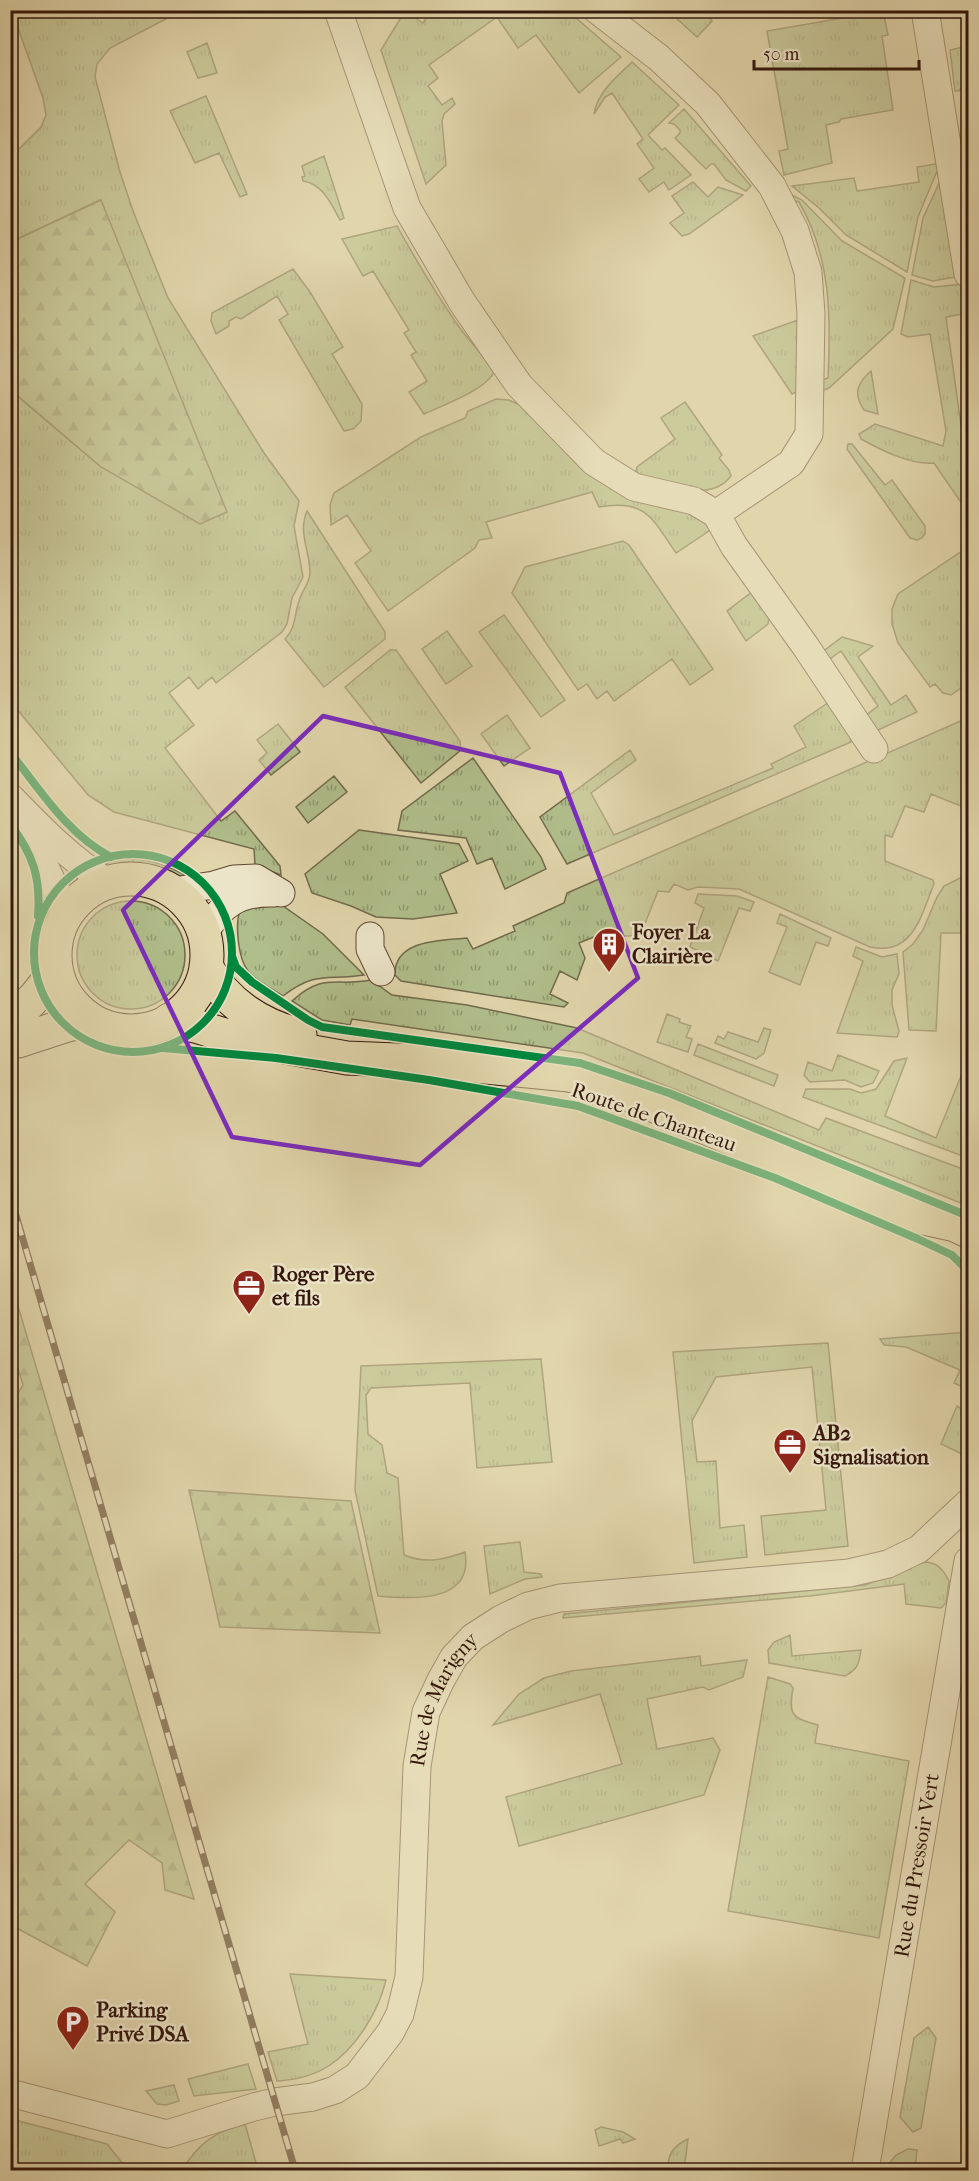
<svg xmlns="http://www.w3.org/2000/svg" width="979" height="2181" font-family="'IM FELL French Canon',serif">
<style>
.grass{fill:url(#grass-tufts);stroke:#726a4b;stroke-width:1.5}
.forest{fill:url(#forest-firs);stroke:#726a4b;stroke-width:1.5}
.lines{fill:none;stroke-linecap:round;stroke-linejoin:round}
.minor-casing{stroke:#5e4633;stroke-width:29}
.major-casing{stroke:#33170b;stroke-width:35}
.minor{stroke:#ece4c8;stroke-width:27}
.major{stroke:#e1d5ab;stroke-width:33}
.rail-casing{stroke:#33170b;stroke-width:7}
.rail{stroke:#ece4c8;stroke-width:4.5;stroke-dasharray:14;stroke-linecap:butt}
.cycleway-casing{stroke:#ece4c8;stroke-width:11}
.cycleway{stroke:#00873e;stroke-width:8}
.marked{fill:none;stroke:#7b2cbf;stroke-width:4.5;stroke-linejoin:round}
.labels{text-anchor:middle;stroke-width:5;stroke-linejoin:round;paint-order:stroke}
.poi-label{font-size:21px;font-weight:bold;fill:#33170b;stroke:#ece4c8;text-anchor:start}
.street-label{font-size:21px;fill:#33170b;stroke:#ece4c8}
</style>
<defs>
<pattern id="grass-tufts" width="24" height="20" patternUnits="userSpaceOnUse" patternTransform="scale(1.5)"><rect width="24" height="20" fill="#b0be8b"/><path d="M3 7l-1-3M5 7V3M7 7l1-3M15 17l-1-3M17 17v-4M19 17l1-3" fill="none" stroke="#909970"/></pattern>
<pattern id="forest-firs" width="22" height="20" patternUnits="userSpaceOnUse" patternTransform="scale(1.5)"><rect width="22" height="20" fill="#b0be8b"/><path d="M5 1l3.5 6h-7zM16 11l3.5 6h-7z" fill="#909970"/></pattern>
</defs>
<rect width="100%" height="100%" fill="#e1d5ab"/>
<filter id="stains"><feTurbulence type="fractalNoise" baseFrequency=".00333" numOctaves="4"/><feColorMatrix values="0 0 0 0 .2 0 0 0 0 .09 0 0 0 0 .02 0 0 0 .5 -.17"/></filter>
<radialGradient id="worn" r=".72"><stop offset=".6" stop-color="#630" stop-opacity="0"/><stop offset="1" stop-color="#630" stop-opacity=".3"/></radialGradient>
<path class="grass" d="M684 10 708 11 712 21 697 37 677 19Z
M12 11H181L110 48 97 64 95 77 120 172 133 211 168 298 264 453 299 501 294 526 303 577 292 598 287 624 282 632 216 683 212 677 198 689 189 677 169 693 194 725 165 748 221 821 235 811 280 866 281 875 255 865 254 849 114 812 88 795 11 702 10 390 101 467 100 200 11 242V157L41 127 46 115 43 98Z
M568 11 621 57 579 93 536 35 518 48 497 17 429 65 438 78 428 86 442 105 452 98 455 104 444 114 442 121 446 165 426 184 381 50 405 11 423 23 431 11Z
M883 11 888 35 882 36 893 110 841 119 839 122 826 125 832 163 784 175 779 151 788 149 767 31Z
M207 43 217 73 198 78 187 52Z
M968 46V76L959 91H955L950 50Z
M632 62 679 105 648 135 662 150 665 148 691 175 669 190 664 182 649 192 639 179 654 168 637 144 643 139 612 93 605 97 594 114C598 91 616 78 632 62Z
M206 96 247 194 240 197 219 153 195 163 170 111Z
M684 109 751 186 746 191 726 180 714 164H711L706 169 675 138 680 133V130L674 124 669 123Z
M324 156 344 218 340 220C331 204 323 184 303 181L302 177 305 176 302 166Z
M941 163 942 169 937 171 918 217 907 272 846 235 819 208 792 186 854 178 857 191 919 182 917 167Z
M941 179 961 276 933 281 912 275 923 218Z
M693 182 708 197 718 187 743 195 689 234 682 236 670 223 684 213 672 196Z
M788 193 802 200 842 241 905 278 893 329 829 388 824 390 820 388 819 381 828 378C831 316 831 257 799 202L788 199Z
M397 226C416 260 436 294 459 327 470 342 484 355 494 372 486 390 441 406 424 414L409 392 427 381 411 355 416 352 404 333 409 330 373 271 363 276 342 239Z
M293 269 310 292 343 347 332 354 362 404 361 421 353 429 344 431 279 320 288 314 277 296 241 319 236 317 229 321V326L216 334 211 321 212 313Z
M911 280 934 287 963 284 968 313 946 317 964 447H968V505L960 501 934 463C910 465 881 450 861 439L859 434 875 424 943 446 946 431 930 334 908 337 901 334Z
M798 320 800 390 792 394 753 336Z
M871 371 878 414 864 410C853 394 857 383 871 371Z
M496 399 509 400 520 405 579 466 694 511 712 529 676 553C652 518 646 499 599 507L592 492 486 522 492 538 479 540 475 548 388 611 355 563 371 551 347 515 331 525 330 505 334 493 421 437 465 418 468 411Z
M685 402 722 455 719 458 729 470 731 476C710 504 666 484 639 478L636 472 637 467 675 439 661 418Z
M848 444H852L885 485 892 480 925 526V534L922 538 917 540 910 538 847 449Z
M307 511 385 632V639L324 687 285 639C296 628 294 615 299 601 302 590 311 582 310 571 309 549 298 532 307 511Z
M623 541 629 545 713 669 690 685 672 659 614 701 607 691 597 699 587 684 578 690 512 593 525 567Z
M968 547V683L951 695 943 693 935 684 930 687 898 643 892 624V609L898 594Z
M753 591 769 618 768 624 746 641 727 611Z
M504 615 565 700 541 717 479 632Z
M447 631 472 666 446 684 422 649Z
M842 637 873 646 858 657 891 705 906 695 917 712 876 731 865 716 878 706 841 651 827 661 821 653Z
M390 650H396L460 741 461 750 421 783 345 687Z
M832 700 850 732 851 742 567 864 540 817 630 750 636 760 591 793 614 835 773 768 771 764 806 747 794 726Z
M507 715 530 748 504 766 481 734Z
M963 720 966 725H968V809L931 794 924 812 905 806 892 837 885 835V861L933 880 934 884C921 916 913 956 870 947L739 889 698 887 688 890 674 884 669 892 658 891 640 936H596L579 943 585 958 577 980 560 971 550 994 568 1003 564 1007 401 981 395 975C394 939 441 941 467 938L473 949 515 931 513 926 564 903 567 893Z
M278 724 300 752 271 775 259 760 267 753 257 740Z
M473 758 541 857 546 869 505 889 492 858 477 864 466 838 398 830 402 811Z
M334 776 347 792 308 823 296 807Z
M359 830 459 844 468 861 440 874 457 913 413 919 376 917 351 906 312 893 305 874Z
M127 859C151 858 171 866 191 879 172 882 158 871 139 870 125 869 115 871 101 866L112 861Z
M968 874V933H941L936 1031 909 1030 903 952 913 944 923 930 937 897 944 886Z
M698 894 737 896 754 902 750 911 739 908 718 961 690 947 704 908 695 903Z
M77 955a54 54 0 1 1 108 0a54 54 0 1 1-108 0Z
M251 903 283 906 323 934 364 975C327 981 317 970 283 996 274 990 253 979 248 971 238 958 235 925 240 910Z
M54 907C56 929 48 951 40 972 39 949 39 926 54 907Z
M780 914 831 938 828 946 816 942 800 985 769 972 787 927 777 923Z
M856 947 882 957 897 954 899 974 892 990V1005L899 1031 897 1037 837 1033 863 961 853 956Z
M371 980 392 995 467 1005 577 1028 819 1130 826 1118 968 1171V1178L961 1196 968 1200 966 1205 583 1053 352 1019 350 1025 322 1020 292 1001C324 972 334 987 371 980Z
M667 1014 680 1019 679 1022 691 1026 686 1037 692 1039 688 1052 657 1042Z
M86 1027C108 1034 128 1041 151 1036 163 1034 171 1030 184 1030L173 1039 154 1044 109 1047 89 1038 78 1029Z
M764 1028 771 1030 764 1053 756 1059 715 1043 718 1036 724 1039 728 1032 758 1042Z
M698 1044 778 1075 774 1086 694 1055Z
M838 1055 879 1071 873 1083 861 1087 845 1080 810 1082 804 1075 808 1062 832 1071Z
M907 1058 885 1116 936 1138 967 1061 968 1062V1158L803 1097 806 1089H850L861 1093 876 1089 894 1061Z
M968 1332V1389L954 1383 960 1370 906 1347 884 1345 880 1339Z
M828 1343 848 1546 765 1555 761 1516 826 1510 812 1367 716 1377 692 1421 697 1462 716 1461 720 1528 744 1525 747 1557 694 1563 673 1352Z
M541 1359 552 1462 477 1468 470 1383 371 1388 366 1395 368 1434 382 1445 387 1473 398 1478 404 1555C426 1564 443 1560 465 1552 474 1604 411 1599 378 1596L355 1490 361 1366Z
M957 1406 968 1413V1440L964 1455 941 1444Z
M520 1542 524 1572 541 1574 542 1577 525 1579 490 1594 484 1546Z
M924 1562C937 1562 943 1569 949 1581L946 1603 941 1608 906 1604 904 1584 810 1596 563 1618 564 1614 865 1585Z
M790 1635 792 1656 861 1650C859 1664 858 1669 845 1676L769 1663 768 1650 774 1642Z
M700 1656 701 1666 747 1660 743 1677 709 1690 703 1687 647 1699 657 1749 713 1738 720 1750 704 1795 519 1846 506 1797 622 1764 600 1694 493 1725 519 1694 544 1678 571 1671Z
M768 1677 790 1684 793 1688C788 1715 792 1718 818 1725L815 1743 909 1761 879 1938 728 1911Z
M290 1974 386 1980C379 2010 357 2047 330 2065 314 2076 295 2080 277 2081L268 2052 308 2044Z
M928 2027 936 2038 921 2128 913 2132 900 2117 914 2038Z
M248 2064 256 2089 194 2096 188 2079Z
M174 2085 179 2101 166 2105 157 2104 146 2091Z
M11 2119 107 2144 128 2170H11Z
M245 2124 258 2170H182C199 2143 214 2132 245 2124Z
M601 2127 623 2132 635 2139 623 2143 620 2139 599 2146 595 2130Z
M688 2139 684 2170H669C666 2155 675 2145 688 2139Z
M908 2149 917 2150 915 2170H884L896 2155Z"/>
<path class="forest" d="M101 200 227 512 200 524 101 467 11 390V242Z
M10 1279 194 1899 165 1890 162 1863 129 1840 85 1884 115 1912 87 1966 11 1925 10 1407 23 1385 11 1346Z
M189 1490 351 1501 380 1633 220 1627Z"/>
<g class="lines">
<defs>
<g id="minor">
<path d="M338 10 407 208 462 302 519 385 594 462 634 487 694 501 716 514 734 546 806 647 874 749"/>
<path d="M597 10 659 58 708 104 772 186 795 231 808 272 811 314 809 434 791 463 716 514"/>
<path d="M925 10 968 274"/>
<path d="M10 797C41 829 70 859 107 882"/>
<path d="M25 825 67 913"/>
<path d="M173 891 214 885 234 879 256 878 281 893"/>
<path d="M204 934C221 904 239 892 274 893"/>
<path d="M370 936V949L381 972"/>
<path id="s1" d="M10 2093 167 2134 254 2107 275 2102 313 2097 335 2090 357 2076 390 2033 400 2014 409 1977 417 1766 426 1712 441 1680 454 1657 473 1637 501 1619 528 1606 560 1598 849 1573 888 1564 919 1549 968 1503"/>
<path id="s2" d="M865 2170 968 1561"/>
</g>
<path id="major" d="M55 955a76 76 0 1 1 152 0a76 76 0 1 1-152 0Z
M206 966C224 1002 261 1026 300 1035
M10 1018C30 1006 43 988 56 969
M169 1020 199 1027 234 1038 347 1058 422 1061 569 1075 613 1088 910 1215 955 1225 968 1231
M10 1041H18L67 1025 91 1020"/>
</defs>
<use href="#minor" class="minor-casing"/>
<use href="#major" class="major-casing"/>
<use href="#minor" class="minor"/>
<use href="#major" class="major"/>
<defs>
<path id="rail" d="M10 1195 295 2170"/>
</defs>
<use href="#rail" class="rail-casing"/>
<use href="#rail" class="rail"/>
<defs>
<path id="cycleway" d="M10 752C40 790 68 835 111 857
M10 824C33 854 41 878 38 916
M34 953a99 99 0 1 1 198 0a99 99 0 1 1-198 0Z
M232 956 236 967 252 982 308 1020 322 1027 580 1063 669 1093 968 1216
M163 1048 276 1058 429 1080 578 1106 775 1178 918 1239 952 1255 968 1271"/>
</defs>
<use href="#cycleway" class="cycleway-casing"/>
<use href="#cycleway" class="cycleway"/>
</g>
<path d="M0 0H979V2181H0ZM323 716 560 773 638 978 420 1165 232 1137 123 910Z" fill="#e1d5ab" fill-opacity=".55" fill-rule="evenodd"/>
<path class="marked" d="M323 716 560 773 638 978 420 1165 232 1137 123 910Z"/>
<defs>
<symbol id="building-pin" viewBox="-11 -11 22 30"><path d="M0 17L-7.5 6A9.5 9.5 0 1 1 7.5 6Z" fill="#8f2418" stroke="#ece4c8"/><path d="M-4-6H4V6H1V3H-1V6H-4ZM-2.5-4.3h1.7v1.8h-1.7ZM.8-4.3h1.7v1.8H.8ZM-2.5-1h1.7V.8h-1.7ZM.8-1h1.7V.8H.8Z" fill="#fff"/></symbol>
<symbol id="office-pin" viewBox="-11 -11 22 30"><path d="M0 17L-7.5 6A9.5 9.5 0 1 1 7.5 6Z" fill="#8f2418" stroke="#ece4c8"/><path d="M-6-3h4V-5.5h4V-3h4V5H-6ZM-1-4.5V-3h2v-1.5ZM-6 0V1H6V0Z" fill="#fff"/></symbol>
<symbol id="parking-pin" viewBox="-11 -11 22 30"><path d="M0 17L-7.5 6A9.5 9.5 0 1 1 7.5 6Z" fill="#8f2418" stroke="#ece4c8"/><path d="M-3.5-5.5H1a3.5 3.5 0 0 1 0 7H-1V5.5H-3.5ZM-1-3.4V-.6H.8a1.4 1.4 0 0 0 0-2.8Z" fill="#fff"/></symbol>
</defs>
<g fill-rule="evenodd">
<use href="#building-pin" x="590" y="925" width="38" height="52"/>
<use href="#office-pin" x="230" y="1267" width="38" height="52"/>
<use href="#office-pin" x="771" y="1426" width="38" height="52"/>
<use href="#parking-pin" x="54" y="2003" width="38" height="52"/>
</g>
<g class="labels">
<g class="poi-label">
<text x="632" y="939">Foyer La<tspan x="632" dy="24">Clairière</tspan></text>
<text x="272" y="1281">Roger Père<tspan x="272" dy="24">et fils</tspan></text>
<text x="813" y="1440">AB2<tspan x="813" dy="24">Signalisation</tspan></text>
<text x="96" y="2017">Parking<tspan x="96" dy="24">Privé DSA</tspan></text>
</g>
<g class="street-label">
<text transform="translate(654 1117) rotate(19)" y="7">Route de Chanteau</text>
<text dy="7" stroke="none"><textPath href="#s1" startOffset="760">Rue de Marigny</textPath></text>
<text dy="7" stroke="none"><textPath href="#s2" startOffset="309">Rue du Pressoir Vert</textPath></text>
</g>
</g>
<rect width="979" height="2181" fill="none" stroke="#e1d5ab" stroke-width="36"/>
<rect x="12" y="12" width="955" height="2157" fill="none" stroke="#33170b" stroke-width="3"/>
<rect x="18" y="18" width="943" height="2145" fill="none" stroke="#33170b" stroke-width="1.5"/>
<path d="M754 60v9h165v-9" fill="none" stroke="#33170b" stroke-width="3"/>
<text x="763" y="60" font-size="18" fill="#33170b" stroke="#ece4c8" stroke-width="4.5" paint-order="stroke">50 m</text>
<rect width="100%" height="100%" filter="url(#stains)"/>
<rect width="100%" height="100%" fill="url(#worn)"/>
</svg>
